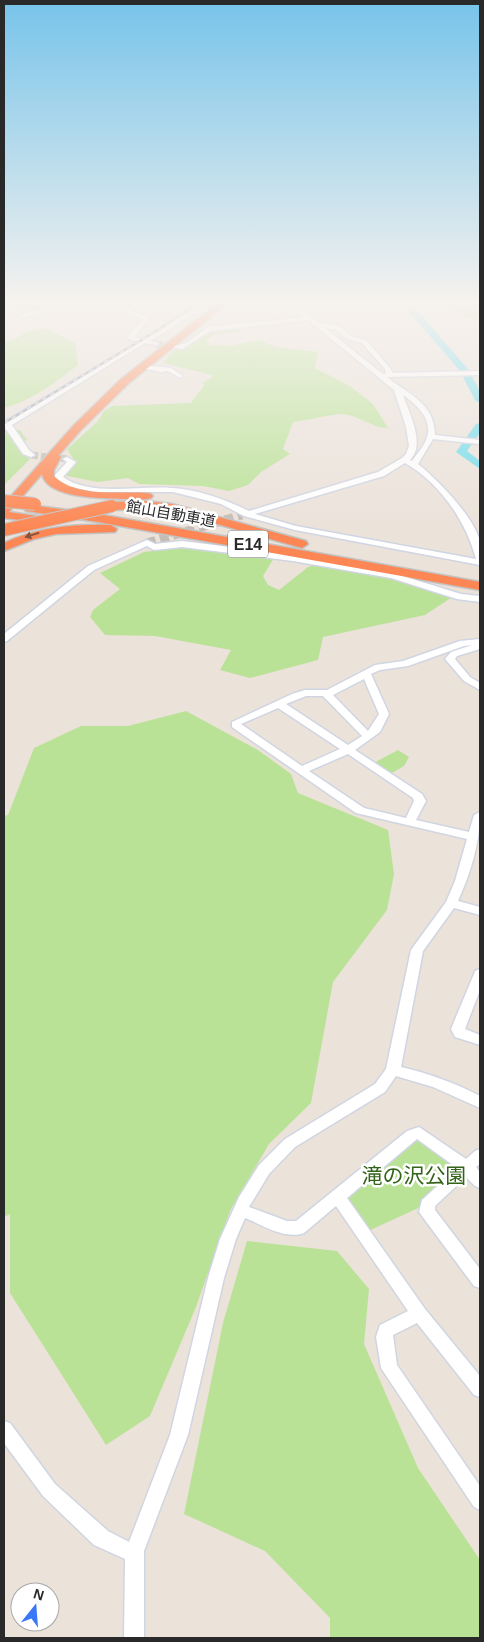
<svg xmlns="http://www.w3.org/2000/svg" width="484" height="1642" font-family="Helvetica,'Noto Sans JP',sans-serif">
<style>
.green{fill:#bae297}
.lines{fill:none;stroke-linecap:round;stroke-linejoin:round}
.river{fill:#6ddbed;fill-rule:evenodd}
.minor-tunnel-far1{stroke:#c4bdb7;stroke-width:7;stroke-dasharray:7 3;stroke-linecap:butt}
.minor-tunnel{stroke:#c4bdb7;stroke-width:9;stroke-dasharray:9 4.5;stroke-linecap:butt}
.minor-casing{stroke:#d0d5e2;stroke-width:3}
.highway-casing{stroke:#c3c3c3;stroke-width:3}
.minor{fill:#fff;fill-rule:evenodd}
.highway{fill:#fd8754;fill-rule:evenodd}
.rail-casing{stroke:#9da3b3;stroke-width:2.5}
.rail{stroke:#fff;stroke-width:1;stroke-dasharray:4.5;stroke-linecap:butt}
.highway-bridge-casing{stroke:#c3c3c3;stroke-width:14;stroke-linecap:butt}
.highway-bridge{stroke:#fd8754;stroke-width:12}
.oneway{fill:#88533c}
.labels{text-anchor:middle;stroke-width:5;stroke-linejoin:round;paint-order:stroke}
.far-street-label{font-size:15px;fill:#292929;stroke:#fff}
.shield{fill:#fff;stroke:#696969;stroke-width:1}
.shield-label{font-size:16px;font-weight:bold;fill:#292929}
.near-park-label{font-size:21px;fill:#33641a;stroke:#fff}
</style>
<rect width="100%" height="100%" fill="#ebe2da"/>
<path class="green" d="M4 300H65L32 310 19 311 4 304Z
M426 300H480V319L476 320Z
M222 327 246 331 216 334 207 340 210 345 229 346 259 340 276 347 318 352 315 368 350 386 373 404 388 428C375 429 359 416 344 414 337 413 303 421 293 422L283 449 290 454 261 472 248 485 229 491 203 486 139 484 128 478 98 482 67 476 58 472 74 460 67 449 97 422 104 411 112 406 191 403 203 387 204 385 202 383 212 378V375L163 363 173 351 184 348 190 337 200 330Z
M45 328 75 343 78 365C56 382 31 401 4 408V342L17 338 24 333Z
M4 430H20L27 440 17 447 30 459 4 485Z
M174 548H227L277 553 263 576 268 585 279 590 308 567 326 561 460 592 425 615 323 637 318 660 250 678 220 670 231 650 155 636 105 635 90 617 93 610 120 589 100 573 144 552Z
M186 711 258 750 291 774 298 793 388 830 394 874 387 910 333 982 311 1103 269 1144 230 1211 196 1307 150 1416 106 1445 10 1293V1214L4 1217V816L8 815 34 748 81 726H128Z
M398 750 409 757 404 766 387 776 370 765Z
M419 1133 467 1167 427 1204 364 1233 338 1198Z
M247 1241 337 1251 369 1289 364 1344 418 1468 480 1560V1638H330V1618L265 1551 184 1514 223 1323Z"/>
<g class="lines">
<path class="river" d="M399 300H408L467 368 480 391V403L475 400 460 371Z
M480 423V433L467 451 480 461V469L456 452 476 424Z"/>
<path class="minor-tunnel-far1" d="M156 344 175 347
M31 455 67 459"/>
<path class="minor-tunnel" d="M147 543 242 515"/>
<defs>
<path id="minor" d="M71 300H83L21 318 18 316Z
M140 300H149L130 310 150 318 134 337 143 339 188 312 207 308 210 310 192 315 150 341 158 343V345L145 343 12 425 29 450 35 455 31 457 23 454 6 429H4V422L138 342 127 338 143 319 122 310Z
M284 300H291L320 323 340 326 351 336 366 340 390 368 393 373 480 371V375L387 377C409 395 434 402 435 435L480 440V444L433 439 418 464C438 480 473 516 480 541 482 548 480 557 480 565L295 530 244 516 221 504 173 492H94L63 485 55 479V475L67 462 63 459 67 457 76 462 63 477C91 497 139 485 172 488 196 489 227 500 249 511L378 472 402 458 406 454 409 446 406 427 394 390 308 320 210 331 182 349 172 347 186 343 208 327 304 317ZM325 328 336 329 347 339 362 343 385 369 386 373 383 374ZM403 395C416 404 433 419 427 437 425 445 417 454 412 461L410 460C426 444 409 413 403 395ZM405 463C440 483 466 521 476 559L296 526 255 514 384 476Z
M143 365 171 368 183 376 180 378 168 371 161 372 141 368V366Z
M147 540 155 544 182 541 293 555 393 573 461 594 480 596V602L457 599 391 578 293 561 182 547 154 550 147 546 94 570 7 641 4 642V634L88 566Z
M480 639V649L457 656 455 659 470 677 480 683V690L464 681 445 659 451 652 472 645 464 646 408 666 380 670 371 674 389 714 380 732 355 750 422 794 426 801 416 820 469 832 474 815 480 812C480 843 471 872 458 901L480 907V915L454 908 423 951 401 1067C428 1073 455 1083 480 1096V1108L433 1087 396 1076 385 1092 295 1147 269 1174 249 1207 287 1221H296L407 1131 419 1127 466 1159 475 1151 480 1149V1164L476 1167 480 1172V1188L475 1186 466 1177 435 1206V1210L480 1269V1288L474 1286 419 1212 422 1200 457 1168 417 1139 347 1198 425 1309 480 1376V1397L474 1395 417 1323 393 1335 397 1365 480 1486V1510L474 1507 381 1368 376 1337 380 1325 408 1311 336 1206 304 1233C285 1240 263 1225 245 1218L236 1239 224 1278 188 1435 144 1551V1638H124L125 1559 94 1545 43 1496 4 1443V1421L10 1423 55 1484 108 1531 129 1542 170 1435 208 1278 220 1239 239 1197 259 1165 285 1139 375 1084 386 1069 411 950 446 902 455 881 467 839 356 813 232 727V722L292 694 305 690H327L375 665 403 661 460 641ZM364 679 379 714 368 731 333 695ZM306 696H323L362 736 348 745 286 704ZM278 708 340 749 302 766 241 724ZM348 754 413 798 414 801 406 818 364 808 309 771Z
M480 969V990L465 1029 480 1035V1045L455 1037 451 1029 474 974 475 971Z"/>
<path id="highway" d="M222 300H232L129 383 81 430 59 455 61 457 54 470V476C77 498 117 491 147 493L151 494 153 496 151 498C143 501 133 499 124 499 104 498 47 499 42 474L9 512 50 518 52 521 50 524 4 518V504L73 426 121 379Z
M145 501 172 504 306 541 308 544 302 548 171 511 145 509 112 510 106 506 112 502Z
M30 505 98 514 480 582V590L98 522 26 511 24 509 26 507Z
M111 525 117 529 115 532 56 534 34 539 4 551V543C38 527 74 524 111 525Z"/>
</defs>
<use href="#minor" class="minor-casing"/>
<use href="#highway" class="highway-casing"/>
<use href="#minor" class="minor"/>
<use href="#highway" class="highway"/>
<defs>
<path id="rail" d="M4 423 158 330 202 300"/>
</defs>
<use href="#rail" class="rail-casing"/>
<use href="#rail" class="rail"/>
<defs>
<path id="highway-bridge" d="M4 501 35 504
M4 530 112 506"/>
</defs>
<use href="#highway-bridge" class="highway-bridge-casing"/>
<use href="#highway-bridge" class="highway-bridge"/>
</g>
<defs><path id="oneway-solid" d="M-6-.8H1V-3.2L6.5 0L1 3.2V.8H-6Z" transform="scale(1.25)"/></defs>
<use class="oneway" href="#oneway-solid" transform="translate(32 535) rotate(163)"/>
<linearGradient id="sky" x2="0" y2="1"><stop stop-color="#77c4ea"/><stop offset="0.57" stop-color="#f6f2ee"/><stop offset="1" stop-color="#f6f2ee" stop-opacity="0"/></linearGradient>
<rect width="484" height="530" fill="url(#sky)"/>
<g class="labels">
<g class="far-street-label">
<text transform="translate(171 514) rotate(10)" y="5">館山自動車道</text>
</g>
<rect class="shield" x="228" y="530.5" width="40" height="27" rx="4"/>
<g class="shield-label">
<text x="248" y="550">E14</text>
</g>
<g class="near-park-label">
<text x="414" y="1183">滝の沢公園</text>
</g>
</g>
<rect width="484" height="1642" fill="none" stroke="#292929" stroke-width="10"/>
<g transform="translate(35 1607) rotate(17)"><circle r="24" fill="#ffffff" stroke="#a9a9a9"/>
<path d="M0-4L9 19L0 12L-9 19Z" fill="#3a76f8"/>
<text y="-8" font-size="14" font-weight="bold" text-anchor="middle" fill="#292929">N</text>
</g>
</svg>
